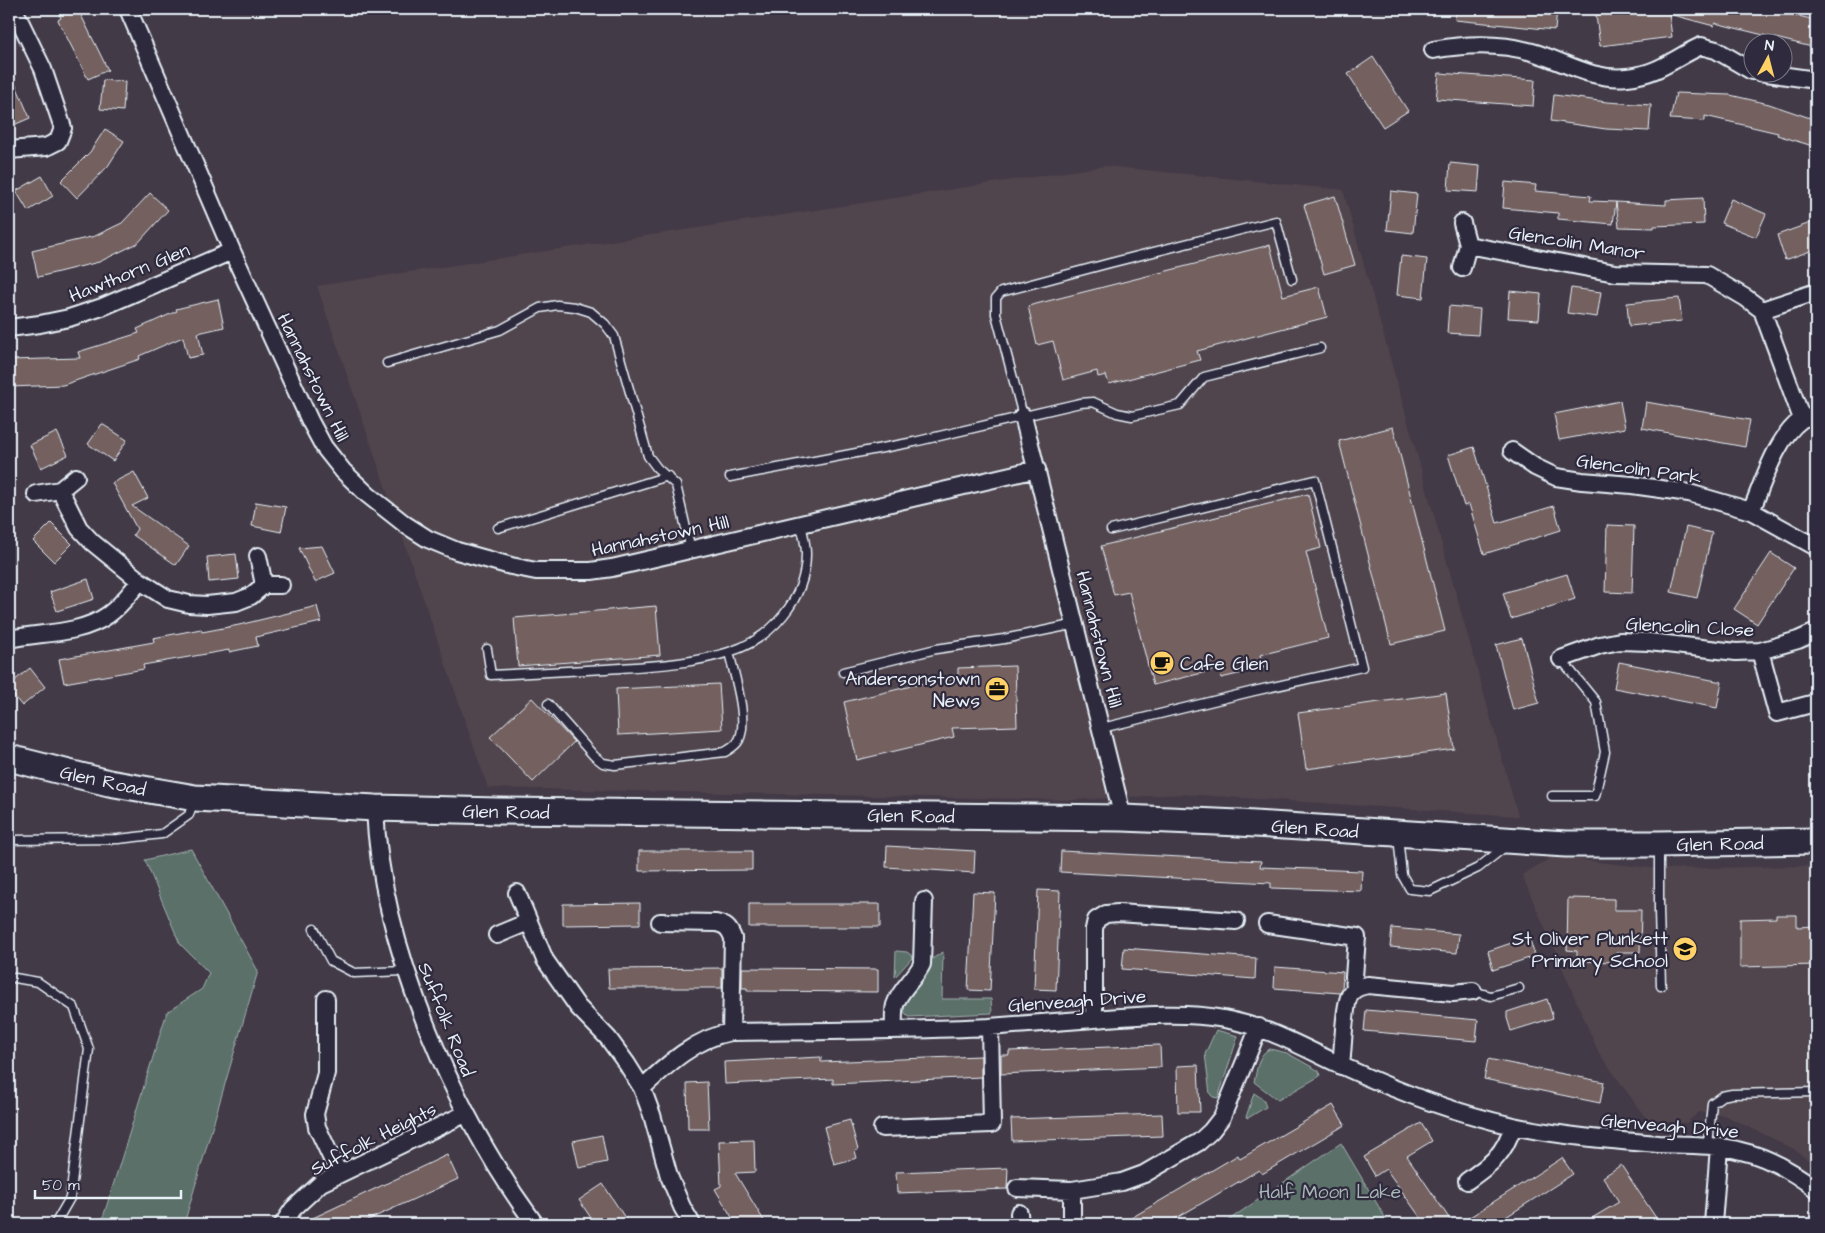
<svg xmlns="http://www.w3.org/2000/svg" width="1825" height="1233" font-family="'Architects Daughter',sans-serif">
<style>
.built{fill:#51454e}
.green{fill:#5a6f68;stroke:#a1b0b0}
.building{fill:#73605f;stroke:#e8f1f8}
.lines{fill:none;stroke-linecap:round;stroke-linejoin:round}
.lane-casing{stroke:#e8f1f8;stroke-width:11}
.street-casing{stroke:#e8f1f8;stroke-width:20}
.primary-casing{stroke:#e8f1f8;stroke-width:29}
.lane{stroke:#2f2a3d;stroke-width:8}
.street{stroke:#2f2a3d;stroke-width:16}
.primary{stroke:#2f2a3d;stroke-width:25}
.labels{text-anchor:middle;stroke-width:4.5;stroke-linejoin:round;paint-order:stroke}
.street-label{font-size:19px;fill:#e8f1f8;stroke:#2f2a3d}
.poi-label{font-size:19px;fill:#e8f1f8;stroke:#2f2a3d;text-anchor:end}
.park-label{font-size:19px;fill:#a8b6b7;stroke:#2f2a3d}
</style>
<rect width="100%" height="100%" fill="#433a47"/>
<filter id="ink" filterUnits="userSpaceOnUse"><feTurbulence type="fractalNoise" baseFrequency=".02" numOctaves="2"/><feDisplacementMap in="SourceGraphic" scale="10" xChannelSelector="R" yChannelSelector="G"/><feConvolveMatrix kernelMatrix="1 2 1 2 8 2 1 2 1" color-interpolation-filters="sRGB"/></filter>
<g filter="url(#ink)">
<path class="built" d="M1105 166 1343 190 1518 816 1183 794 1071 800 488 788 317 286Z
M1553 857 1659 869 1816 866V1166L1794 1149 1724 1115 1699 1112 1686 1123 1648 1121 1599 1053 1522 875Z"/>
<path class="green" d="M191 849 258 971 184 1224H101L167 1012 202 989 209 973 180 944 145 860Z
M896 951 907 952 911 955 912 958 895 977Z
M943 952 942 999H991L992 1013 909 1017 905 1013 903 1006 909 994 925 972 932 959Z
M1216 1030 1238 1036 1218 1098 1213 1097 1210 1094 1205 1054Z
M1270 1049 1287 1053 1319 1071 1320 1076 1278 1100 1254 1082C1257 1070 1258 1053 1270 1049Z
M1254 1093 1263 1099 1266 1107 1248 1118 1246 1117Z
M1341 1143 1389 1224H1223Z"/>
<path class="building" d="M56 9H78L108 70 88 79 58 20 61 18Z
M1456 9H1557L1555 30 1455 20Z
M1648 9H1668L1669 11V9H1767L1816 20V48L1715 23 1714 26 1669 14 1672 37 1600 46 1596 15Z
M1373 57 1408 111 1383 127 1348 74Z
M9 69 30 118 9 127Z
M1439 73 1535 80 1533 106 1436 99Z
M103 80 125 82 123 111 100 109Z
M1676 93 1730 95 1769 104 1816 120V147L1777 135 1778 133 1705 116V121L1670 119Z
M1554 95 1607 102 1651 105 1649 131 1606 129 1551 121Z
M105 129 124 141 108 166 77 198 61 181 90 152Z
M1450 163 1480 166 1478 192 1448 190Z
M42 176 53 196 28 211 16 191Z
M1505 182 1536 185 1535 191 1591 196 1590 201 1616 202 1613 224 1558 219V213L1503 208Z
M1391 191 1417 194 1413 233 1387 230Z
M150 193 168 210 138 243 99 262 38 277 32 251 95 236 122 223Z
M1335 196 1355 265 1324 274 1304 205Z
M1703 198 1704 224 1654 226V228L1619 227 1616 202 1666 205V200Z
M1731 199 1766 214 1756 237 1721 223Z
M1816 221V249L1785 260 1777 235Z
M1270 245 1283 296 1319 287 1327 317 1197 351 1200 360 1109 384 1106 375 1098 377 1097 371 1063 380 1053 341 1037 345 1028 306Z
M1401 256 1427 259 1423 298 1397 295Z
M1571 288 1601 292 1597 317 1567 313Z
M1510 291 1541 294 1539 320 1508 318Z
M1679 298 1682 321 1629 326 1627 303Z
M218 299 224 327 198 333 203 355 188 358 183 337 139 356 140 359 63 385 10 387 9 360 80 358 78 352 139 333 137 329 177 311 176 309Z
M1449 306 1480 309 1478 335 1447 333Z
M1620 401 1625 428 1559 440 1554 414Z
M1646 402 1750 420 1745 447 1642 428Z
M102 424 127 440 113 461 88 444Z
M1393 427 1445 631 1391 644 1339 441Z
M57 432 68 455 41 468 30 445Z
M1474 447 1497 523 1554 506 1561 530 1484 554 1469 504 1464 506 1448 455Z
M134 472 148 498 132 506 189 546 176 565 133 535 137 529 112 483Z
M1308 494 1321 548 1306 552 1328 638 1260 655 1264 668 1221 678 1219 669 1153 685 1129 592 1114 595 1101 546Z
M256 502 286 507 281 532 252 526Z
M51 523 72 544 54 562 33 541Z
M1607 525 1634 526 1632 593 1605 592Z
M1686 527 1712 533 1697 598 1671 592Z
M322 546 335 573 315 582 299 548Z
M1771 553 1794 568 1757 624 1734 609Z
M236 554 239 579 209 582 207 557Z
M1567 574 1575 599 1511 619 1503 593Z
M88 579 94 599 57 611 50 592Z
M317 606 321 622 256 637 258 646 229 652V650L143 665 144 669 64 683 59 659 154 642 153 638 201 629 202 632 239 625Z
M656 606 660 655 518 666 514 618Z
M1522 638 1539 703 1513 710 1496 645Z
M1619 662 1722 682 1717 708 1614 688Z
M1015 666 1017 726 952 728 954 737 857 760 844 702 958 675V668Z
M30 668 45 687 22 706 9 690V685Z
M719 684 722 729 618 735 616 689Z
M1446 693 1454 749 1306 769 1298 713Z
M532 698 574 742 533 782 490 737Z
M887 846 975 851 974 873 886 867Z
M639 851H752V870L639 871Z
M1061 851 1261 861 1260 867 1362 871 1361 891 1271 888V883L1060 872Z
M1038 890 1060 891 1056 990 1034 989Z
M973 892 995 893 990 991 968 990Z
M1568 898 1614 899V910H1641L1640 952H1618L1617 962 1577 961V951L1567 950Z
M640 903V924L563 925V904Z
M749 904H880V927H749Z
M1776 915H1797V927L1816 926V965L1740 967V919L1776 918Z
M1392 928 1459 934 1457 953 1390 947Z
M1529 937 1535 956 1493 970 1488 951Z
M1124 948 1256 958 1255 979 1122 969Z
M1275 967 1343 972 1342 989 1340 993 1274 988Z
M722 968V988H609L608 969Z
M742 968 878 969V992L747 991V988H742Z
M1547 999 1553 1018 1511 1031 1507 1018V1012Z
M1366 1010 1478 1020 1476 1041 1364 1031Z
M1160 1045 1161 1067 1001 1074V1055H1009V1051Z
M981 1056V1077L833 1084V1079L725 1084 724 1062 821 1057V1062Z
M1488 1059 1604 1082 1600 1103 1484 1079Z
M1198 1065 1200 1112H1178L1177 1066Z
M707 1082 709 1129H688L687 1083Z
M1333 1105 1345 1125 1262 1174 1259 1170 1166 1224H1121L1238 1155 1240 1159Z
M1162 1114 1163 1136 1012 1141 1011 1119Z
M850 1120 858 1150 855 1151 857 1158 834 1164 824 1127Z
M1421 1123 1432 1141 1407 1156 1453 1224H1425L1386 1169 1375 1176 1364 1157Z
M602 1135 607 1162 579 1168 573 1141Z
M754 1140 755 1172 735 1173 766 1224H736L715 1189 721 1186 719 1141Z
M447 1155 458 1179 359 1224H300Z
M1562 1158 1573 1174 1495 1224H1459Z
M1621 1165 1660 1224H1582L1619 1202 1603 1177Z
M1008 1168 1007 1189 897 1193 896 1172Z
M603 1184 614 1201 629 1224H595L579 1200Z"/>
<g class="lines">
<defs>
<path id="lane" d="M387 363 500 330 540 308 557 305 575 307 591 312 605 324 614 336 648 456 657 468 676 485 691 550
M1023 416 996 314V298L1001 292 1110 263 1276 221 1292 279
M730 477 914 442 1080 403 1093 402 1117 413 1132 416 1180 405 1204 377 1320 348
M498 528 668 476
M487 649 491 675C529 673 567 671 605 669 646 666 689 665 729 652 771 639 806 600 806 554 806 544 803 534 801 524
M843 672 936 649 1004 639 1076 624
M548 704 594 756 603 763 615 765 725 752C730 749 736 746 739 740 749 720 734 674 729 652
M1102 728 1254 691 1362 667 1315 480 1111 530
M1552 796H1595L1605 752 1596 702 1561 659
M1398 836 1402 875 1410 889 1430 891 1478 868 1506 846
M9 840 118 839 162 834 189 815 193 802
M1659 846V910L1661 986
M314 929 331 961 354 973 405 971
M9 977 38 982 74 1007 89 1049 70 1198 55 1224
M1473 991 1491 996 1519 988
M1708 1146 1712 1103 1722 1096 1732 1094 1816 1092"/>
<path id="street" d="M128 9 232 251 310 421 324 447 343 471 368 495 406 525 428 539 457 551 511 566 536 571H591L612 568 1037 469
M1433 50C1465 44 1500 43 1532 52 1564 61 1592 81 1627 77 1659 74 1674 58 1701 46L1716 50 1752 71
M1759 72 1816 80
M9 150 46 147 58 141 63 128 43 69 14 9
M1468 245 1615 273 1707 275 1746 298 1762 310 1802 419
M1462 268 1468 245 1462 223
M1762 310 1816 292
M9 328 40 324 69 318 102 307 232 251
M1023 416 1123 818
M1512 451 1535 467 1556 477 1582 481 1632 485 1689 493 1751 511 1816 547
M60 490 79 528 92 542 140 581 168 599 189 604 207 605 236 602 251 596 264 585H281
M36 494 60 490 76 477
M1751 511C1763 483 1776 438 1801 420 1805 417 1812 417 1816 416
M258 556 264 585
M9 639C41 632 80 635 108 615 121 606 130 593 140 581
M1760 651 1777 713 1811 704
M1561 659 1600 645 1620 641 1649 642 1736 652 1760 651 1798 640 1816 632
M375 808C378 885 400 961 429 1032 457 1101 491 1164 535 1224
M517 893 545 960 578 1007 608 1038 627 1064 642 1088 652 1115 669 1176 682 1207 692 1224
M660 922 716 923C726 925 729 928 733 938L731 1032
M1267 924 1357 937 1354 977 1355 989
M497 935 528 922
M326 999V1073L315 1114 317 1127 339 1174
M1094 1019V929L1096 920 1106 914 1118 913 1236 921
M894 1030C894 1022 893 1013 895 1005 900 989 915 979 922 964L924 901
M1341 1066C1343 1052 1344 1001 1351 993 1356 987 1362 986 1368 985L1453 993 1473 991
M642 1088C668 1064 696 1038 731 1032 817 1031 903 1031 989 1027 1028 1024 1068 1021 1107 1018 1146 1015 1186 1012 1224 1019 1270 1027 1307 1050 1349 1069 1401 1093 1456 1113 1513 1126 1560 1136 1609 1140 1658 1144 1685 1145 1714 1144 1741 1151 1768 1157 1795 1173 1816 1189
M882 1128 992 1124 990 1027
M1467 1181C1491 1164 1504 1155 1513 1126
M1017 1188 1072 1190 1122 1182 1144 1174 1199 1142 1211 1131 1222 1117 1259 1027
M1072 1190V1224
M1019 1213 1020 1224
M283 1224 293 1209 321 1183 465 1114
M1713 1224 1719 1147"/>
<path id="primary" d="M9 758 109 783 195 798 375 808 498 811 1123 818 1239 823 1566 844H1659L1816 841"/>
</defs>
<use href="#lane" class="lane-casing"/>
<use href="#street" class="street-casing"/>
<use href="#primary" class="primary-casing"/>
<use href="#lane" class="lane"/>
<use href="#street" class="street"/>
<use href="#primary" class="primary"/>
</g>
</g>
<defs>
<symbol id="cafe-disc" viewBox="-11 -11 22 22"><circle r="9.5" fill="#ffd166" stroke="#2f2a3d"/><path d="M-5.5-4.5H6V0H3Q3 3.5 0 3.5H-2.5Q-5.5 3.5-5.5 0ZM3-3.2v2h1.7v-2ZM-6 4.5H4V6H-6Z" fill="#111"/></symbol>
<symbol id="office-disc" viewBox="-11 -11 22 22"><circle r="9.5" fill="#ffd166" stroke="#2f2a3d"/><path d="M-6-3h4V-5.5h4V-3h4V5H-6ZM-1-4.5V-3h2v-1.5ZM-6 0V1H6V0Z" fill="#111"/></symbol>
<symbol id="school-disc" viewBox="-11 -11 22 22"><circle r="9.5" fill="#ffd166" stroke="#2f2a3d"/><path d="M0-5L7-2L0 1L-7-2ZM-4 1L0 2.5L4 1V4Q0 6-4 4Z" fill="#111"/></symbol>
</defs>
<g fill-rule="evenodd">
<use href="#cafe-disc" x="1148" y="649" width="28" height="28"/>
<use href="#office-disc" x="983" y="675" width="28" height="28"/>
<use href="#school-disc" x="1671" y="935" width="28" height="28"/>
</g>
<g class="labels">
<g class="street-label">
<text transform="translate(1577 242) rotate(9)" y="7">Glencolin Manor</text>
<text transform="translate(129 272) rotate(-22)" y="7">Hawthorn Glen</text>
<text transform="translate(314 377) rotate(64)" y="7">Hannahstown Hill</text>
<text transform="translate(1639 468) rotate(8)" y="7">Glencolin Park</text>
<text transform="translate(660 535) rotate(-12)" y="7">Hannahstown Hill</text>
<text transform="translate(1690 626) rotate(3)" y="7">Glencolin Close</text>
<text transform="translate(1100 639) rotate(76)" y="7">Hannahstown Hill</text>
<text transform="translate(103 780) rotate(12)" y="7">Glen Road</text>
<text transform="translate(506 811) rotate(1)" y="7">Glen Road</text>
<text transform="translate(911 815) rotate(1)" y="7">Glen Road</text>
<text transform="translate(1315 828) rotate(4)" y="7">Glen Road</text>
<text transform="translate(1720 843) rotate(-1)" y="7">Glen Road</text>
<text transform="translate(1077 1000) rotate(-4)" y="7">Glenveagh Drive</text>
<text transform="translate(447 1019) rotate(68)" y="7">Suffolk Road</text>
<text transform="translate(1670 1125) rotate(5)" y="7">Glenveagh Drive</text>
<text transform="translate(373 1138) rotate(-27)" y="7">Suffolk Heights</text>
</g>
<g class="poi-label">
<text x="1180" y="670" text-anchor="start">Cafe Glen</text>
<text x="980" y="685">Andersonstown<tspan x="980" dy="22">News</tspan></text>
<text x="1668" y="945">St Oliver Plunkett<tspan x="1668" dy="22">Primary School</tspan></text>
</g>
<g class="park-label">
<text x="1330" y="1198">Half Moon Lake</text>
</g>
</g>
<rect width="1825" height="1233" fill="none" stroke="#2f2a3d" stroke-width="30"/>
<rect x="15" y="15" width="1795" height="1203" fill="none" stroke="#e8f1f8" stroke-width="2" filter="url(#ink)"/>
<g transform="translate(1768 58) rotate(7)"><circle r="24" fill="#2f2a3d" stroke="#797a88"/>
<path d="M0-4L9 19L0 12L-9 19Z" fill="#ffd166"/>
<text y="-8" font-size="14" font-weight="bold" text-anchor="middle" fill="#e8f1f8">N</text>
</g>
<path d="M35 1190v8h146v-8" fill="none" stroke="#e8f1f8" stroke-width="2.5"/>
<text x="42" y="1190" font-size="15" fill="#e8f1f8" stroke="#2f2a3d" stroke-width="4" paint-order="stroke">50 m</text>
</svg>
